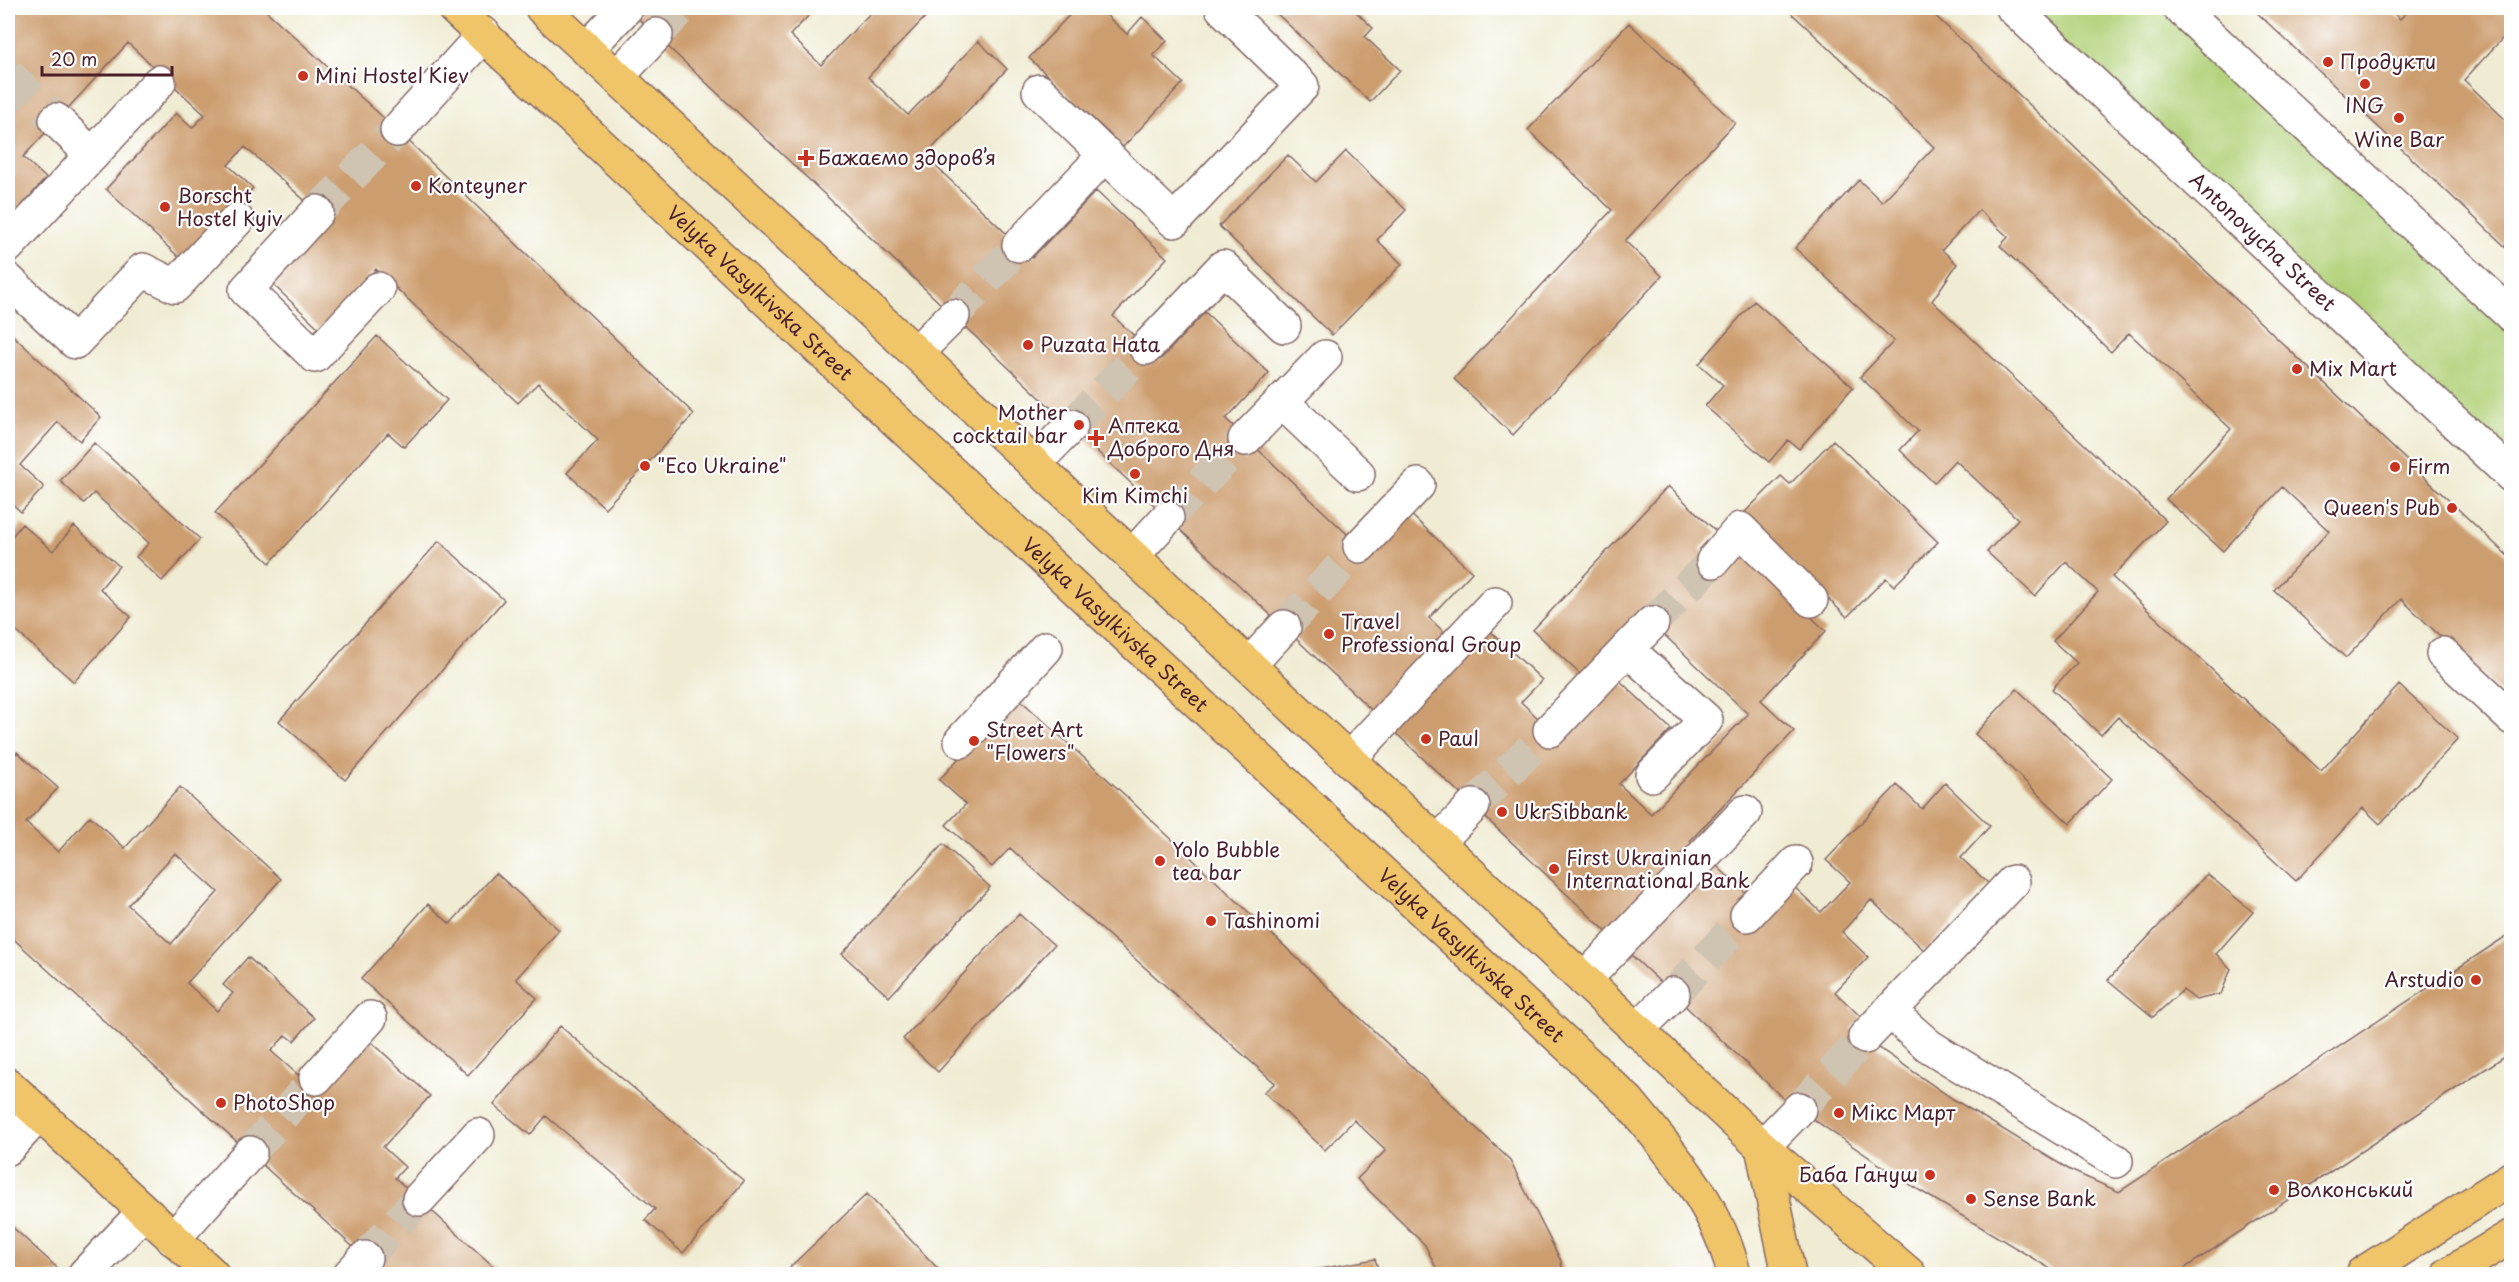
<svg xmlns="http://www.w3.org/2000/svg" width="2519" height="1282" font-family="'Playpen Sans',sans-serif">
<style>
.green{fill:#b2d27a;stroke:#7e7852;stroke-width:1.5}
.building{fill:#cc9d6e;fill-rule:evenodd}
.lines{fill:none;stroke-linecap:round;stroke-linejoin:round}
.minor-tunnel{stroke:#cfc3b2;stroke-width:33;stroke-dasharray:33 16;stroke-linecap:butt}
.minor-casing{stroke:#846766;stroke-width:36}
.major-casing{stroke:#846766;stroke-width:36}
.minor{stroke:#fff;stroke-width:33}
.major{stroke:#f0c469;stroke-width:33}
.poi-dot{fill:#c8321e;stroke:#fff;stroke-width:2}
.labels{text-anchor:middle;stroke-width:4.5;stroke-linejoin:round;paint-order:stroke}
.poi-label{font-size:20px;fill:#4a1f2b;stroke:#fff;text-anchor:start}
.street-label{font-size:20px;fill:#4a1f2b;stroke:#fff}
</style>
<rect width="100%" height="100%" fill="#fff"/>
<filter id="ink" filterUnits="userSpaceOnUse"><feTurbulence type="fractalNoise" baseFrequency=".0167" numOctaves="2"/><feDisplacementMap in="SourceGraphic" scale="12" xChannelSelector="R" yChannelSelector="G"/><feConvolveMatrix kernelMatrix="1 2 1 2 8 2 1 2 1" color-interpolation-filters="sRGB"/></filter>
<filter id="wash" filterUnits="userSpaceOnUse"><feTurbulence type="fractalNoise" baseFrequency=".008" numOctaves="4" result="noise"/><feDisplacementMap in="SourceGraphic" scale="24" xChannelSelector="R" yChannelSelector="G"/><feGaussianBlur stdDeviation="1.35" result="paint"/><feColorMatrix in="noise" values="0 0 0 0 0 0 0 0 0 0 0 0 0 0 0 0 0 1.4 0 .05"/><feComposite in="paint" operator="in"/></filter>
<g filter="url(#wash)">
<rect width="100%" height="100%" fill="#f0ecd4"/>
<path class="green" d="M2013 8H2180L2511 316V476Z"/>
<g id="blocks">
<path class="building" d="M18 8H263L397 130 694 414 605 508 567 473 598 440 538 383 518 403 376 269 320 329 267 279 312 207 245 147 228 165 253 188 184 262 106 189 176 113 192 128 205 115 128 43 23 157 46 178 8 221V19Z
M627 8H816L790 35 821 65 875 8H934L868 77 908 115 978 41 1007 69 925 156 1032 258 1096 191 1167 258 1113 316 1160 360 1205 312 1269 373 1226 419 1365 551 1405 509 1472 572 1429 618 1457 644 1488 629 1542 680 1521 702 1561 740 1618 679 1671 729 1619 784 1651 814 1748 714 1640 612 1582 676 1533 630 1668 486 1717 532 1700 549 1723 570 1741 551 1826 631 1761 700 1794 731 1690 841 1750 897 1790 883 1821 912 1850 882 1826 860 1897 785 1922 809 1945 783 1990 826 1961 858 1989 884 1925 951 1871 900 1842 932 1868 957 1835 992 1862 1018 1852 1029 1953 1099 2070 1170 2119 1192 2511 933V1052L2176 1274H2059L1904 1181 1785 1100Z
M1076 8H1098L1127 34 1142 17 1167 41 1153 55 1183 83 1123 147 1029 58Z
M1271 8H1352L1373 28 1365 37 1400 70 1370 102Z
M1786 8H1927L2511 559V703L2401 599 2346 658 2274 590 2329 531 2282 487 2223 551 2166 499 2231 429 2129 333 2111 352 2000 246 2008 237 1979 210 1942 250 1957 264 1932 301 2166 521 2112 577 2321 771 2399 685 2458 739 2380 824 2363 808 2296 881 2118 717 2101 735 2052 689 2077 663 2053 641 2098 592 2066 562 2035 596 1987 552 2018 519 1955 460 1934 483 1900 450 1918 431 1860 377 1894 341 1795 248 1859 180 1882 202 1934 147Z
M2252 8H2388L2400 19 2411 8H2511V29L2464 80 2511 125V252Z
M1629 23 1735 123 1625 241 1662 276 1513 435 1454 379 1612 210 1528 130Z
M1346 151 1406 210 1377 240 1402 264 1332 335 1219 226 1288 155 1316 182Z
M1754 301 1853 387 1799 449 1788 440 1769 462 1705 406 1723 385 1699 364Z
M8 331 101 417 80 441 58 422 20 465 44 487 21 512 8 500Z
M377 336 447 400 404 447 388 433 270 563 215 513Z
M1833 440 1938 542 1894 586 1886 578 1847 617 1742 515 1781 476 1790 484Z
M94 443 200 539 162 581 136 557 149 543 94 493 84 503 60 481Z
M22 524 53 551 74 526 119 566 100 589 131 617 74 682 8 624V541Z
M439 541 504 600 345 780 279 721Z
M2017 689 2112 779 2070 824 1975 734Z
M1016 696 1126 796 1509 1159 1561 1261 1563 1274H1439L1425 1245 1357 1179 1386 1150 1354 1120 1325 1150 1264 1092 1275 1083 1010 848 992 867 946 825 966 804 939 780Z
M17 752 58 788 26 823 58 852 90 816 125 848 180 787 281 879 187 983 217 1011 233 993 223 985 248 957 314 1018 294 1041 286 1035 271 1051 298 1075 304 1068 365 1036 430 1096 383 1147 405 1167 395 1178 502 1274H383L8 934V763ZM175 853 218 892 171 944 128 905Z
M943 844 990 887 889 997 842 954Z
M496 873 559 930 516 979 537 998 468 1075 361 979 428 904 450 924Z
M2207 874 2253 912 2216 954 2231 969 2221 994 2196 1000 2183 990 2153 1017 2108 980Z
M1019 914 1054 945 938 1072 903 1039Z
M560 1026 744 1181 683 1253 645 1220 655 1209 546 1116 530 1135 494 1105Z
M867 1194 943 1274H797L790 1267Z
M8 1223 64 1274H8Z
M1375 1259 1380 1274H1306L1314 1270Z"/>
</g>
</g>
<g filter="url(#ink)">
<use href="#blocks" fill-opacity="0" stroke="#846766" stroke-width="1.5"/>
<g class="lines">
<path class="minor-tunnel" d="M656 35 682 8
M8 74 56 120
M317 212 397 130
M953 316 1019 245
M1071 426 1146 348
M1167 518 1245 439
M1652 623 1713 561
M1284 627 1360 546
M1473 806 1550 730
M1673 994 1747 915
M1799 1109 1865 1037
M250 1153 316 1078
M365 1258 419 1199"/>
<defs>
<g id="minor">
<path id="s1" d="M2013 8 2512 476"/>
<path d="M2180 8 2512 316"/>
<path d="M587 49 626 8"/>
<path d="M617 77 656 35"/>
<path d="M1039 91 1174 221 1302 86 1222 8"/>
<path d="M397 130 484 34"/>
<path d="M92 155 159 82"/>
<path d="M317 212 246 290 315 356 378 289"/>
<path d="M1019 245 1106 154"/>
<path d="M8 246 92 155 56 120"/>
<path d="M8 280 75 342 143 270 175 286 237 220"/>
<path d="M1146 348 1223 267 1284 326"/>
<path d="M916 353 953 316"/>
<path d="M1282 402 1358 474"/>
<path d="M1245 439 1325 357"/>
<path d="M1034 464 1071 426"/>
<path d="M1360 546 1418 485"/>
<path d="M1132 556 1167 518"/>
<path d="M1713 561 1740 529 1811 600"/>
<path d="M1627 649 1706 720 1652 775"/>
<path d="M2443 654 2512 718"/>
<path d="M1249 665 1284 627"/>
<path d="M1550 730 1652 623"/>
<path d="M961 741 1046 648"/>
<path d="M1349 759 1495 603"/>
<path d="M1438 842 1473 806"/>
<path d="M1747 915 1796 863"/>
<path d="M1584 980 1745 812"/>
<path d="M1889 1011 1929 1046 2116 1161"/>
<path d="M1637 1030 1673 994"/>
<path d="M1865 1037 2013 882"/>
<path d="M316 1078 370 1018"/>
<path d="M1762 1147 1799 1109"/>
<path d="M8 1148 39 1114"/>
<path d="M419 1199 478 1135"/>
<path d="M173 1239 250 1153"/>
<path d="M85 1274 144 1212"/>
<path d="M350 1274 365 1258"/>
</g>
<g id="major">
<path id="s2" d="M454 8 1090 602 1628 1101C1672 1154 1718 1205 1734 1274"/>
<path d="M542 8 916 353 1762 1147 1909 1274"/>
<path d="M8 1085 212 1274"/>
<path d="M1762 1147 1789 1274"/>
<path d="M2362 1274 2512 1178"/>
<path d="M2449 1274 2512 1236"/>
</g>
</defs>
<use href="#minor" class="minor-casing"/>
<use href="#major" class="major-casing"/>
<use href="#minor" class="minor"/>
<use href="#major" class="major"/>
</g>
</g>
<g class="poi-dot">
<circle cx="2328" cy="62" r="6"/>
<circle cx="303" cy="76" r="6"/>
<circle cx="2365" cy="84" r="6"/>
<circle cx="2399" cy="118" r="6"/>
<path d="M803 149h6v6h6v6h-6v6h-6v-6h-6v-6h6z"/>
<circle cx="416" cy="186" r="6"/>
<circle cx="165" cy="207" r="6"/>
<circle cx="1028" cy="345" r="6"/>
<circle cx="2297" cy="369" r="6"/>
<circle cx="1079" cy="425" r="6"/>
<path d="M1093 429h6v6h6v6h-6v6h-6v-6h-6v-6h6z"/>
<circle cx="645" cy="466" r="6"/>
<circle cx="2395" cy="467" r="6"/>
<circle cx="1135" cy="474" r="6"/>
<circle cx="2452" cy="508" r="6"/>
<circle cx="1329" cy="634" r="6"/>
<circle cx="1426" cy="739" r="6"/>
<circle cx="974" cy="741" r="6"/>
<circle cx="1502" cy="812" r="6"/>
<circle cx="1160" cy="861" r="6"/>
<circle cx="1554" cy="869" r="6"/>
<circle cx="1211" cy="921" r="6"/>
<circle cx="2476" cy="980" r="6"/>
<circle cx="221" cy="1103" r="6"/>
<circle cx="1839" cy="1113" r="6"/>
<circle cx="1930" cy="1175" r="6"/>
<circle cx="2274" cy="1190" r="6"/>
<circle cx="1971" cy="1199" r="6"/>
</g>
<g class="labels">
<g class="poi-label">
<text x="2340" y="69">Продукти</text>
<text x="315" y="83">Mini Hostel Kiev</text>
<text x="2365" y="113" text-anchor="middle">ING</text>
<text x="2399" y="147" text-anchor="middle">Wine Bar</text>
<text x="818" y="165">Бажаємо здоровʼя</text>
<text x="428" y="193">Konteyner</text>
<text x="177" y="203">Borscht<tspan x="177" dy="23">Hostel Kyiv</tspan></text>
<text x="1040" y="352">Puzata Hata</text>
<text x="2309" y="376">Mix Mart</text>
<text x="1067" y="420" text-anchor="end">Mother<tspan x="1067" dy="23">cocktail bar</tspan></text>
<text x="1108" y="433">Аптека<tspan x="1108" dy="23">Доброго Дня</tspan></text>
<text x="657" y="473">"Eco Ukraine"</text>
<text x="2407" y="474">Firm</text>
<text x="1135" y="503" text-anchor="middle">Kim Kimchi</text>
<text x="2440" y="515" text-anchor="end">Queen's Pub</text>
<text x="1341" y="629">Travel<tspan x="1341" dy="23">Professional Group</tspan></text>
<text x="986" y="737">Street Art<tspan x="986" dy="23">"Flowers"</tspan></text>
<text x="1438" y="746">Paul</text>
<text x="1514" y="819">UkrSibbank</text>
<text x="1172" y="857">Yolo Bubble<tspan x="1172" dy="23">tea bar</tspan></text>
<text x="1566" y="865">First Ukrainian<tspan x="1566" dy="23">International Bank</tspan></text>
<text x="1223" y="928">Tashinomi</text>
<text x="2464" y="987" text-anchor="end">Arstudio</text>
<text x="233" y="1110">PhotoShop</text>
<text x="1851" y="1120">Мікс Март</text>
<text x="1918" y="1182" text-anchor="end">Баба Ґануш</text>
<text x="2286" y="1197">Волконський</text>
<text x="1983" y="1206">Sense Bank</text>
</g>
<g class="street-label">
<text dy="7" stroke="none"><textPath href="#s1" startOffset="342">Antonovycha Street</textPath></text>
<text dy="7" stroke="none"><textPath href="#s2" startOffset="418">Velyka Vasylkivska Street</textPath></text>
<text dy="7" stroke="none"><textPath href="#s2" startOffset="904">Velyka Vasylkivska Street</textPath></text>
<text dy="7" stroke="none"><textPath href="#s2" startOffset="1390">Velyka Vasylkivska Street</textPath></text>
</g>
</g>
<rect width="2519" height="1282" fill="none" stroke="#fff" stroke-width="30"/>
<path d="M42 66v9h130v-9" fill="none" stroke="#4a1f2b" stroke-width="3"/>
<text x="51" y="66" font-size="18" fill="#4a1f2b" stroke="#ffffff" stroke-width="4.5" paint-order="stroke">20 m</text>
</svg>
